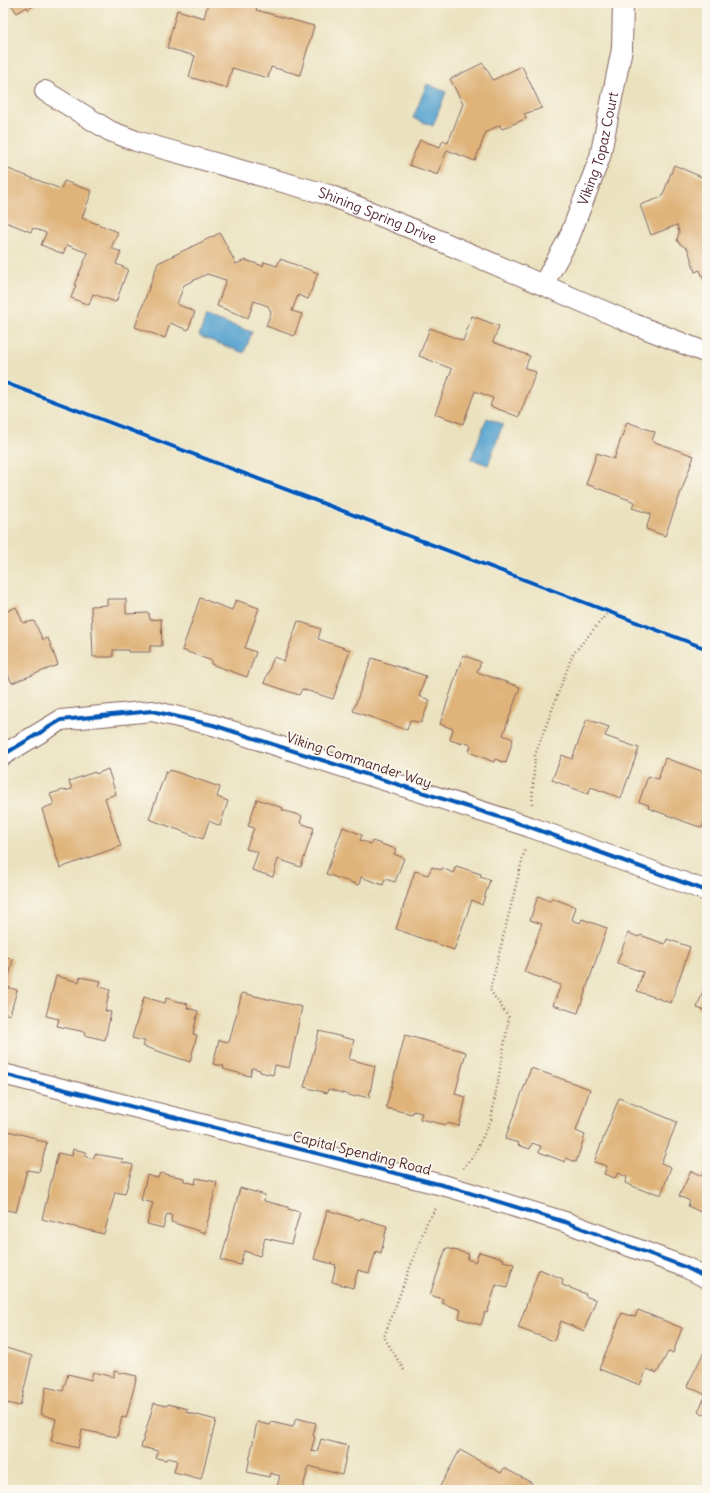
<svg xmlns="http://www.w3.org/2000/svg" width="710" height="1493" font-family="Delius,sans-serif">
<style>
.water{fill:#57a3cf;stroke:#50617d}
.building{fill:#dfb37a}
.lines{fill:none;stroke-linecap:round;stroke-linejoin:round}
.street-casing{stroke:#82635f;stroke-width:22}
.path{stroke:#82635f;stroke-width:2.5;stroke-dasharray:1 3;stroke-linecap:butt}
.street{stroke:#fff;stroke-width:20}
.cycleway-casing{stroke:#fbf7ec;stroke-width:6}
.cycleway{stroke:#0057b8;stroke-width:4}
.labels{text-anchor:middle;stroke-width:3.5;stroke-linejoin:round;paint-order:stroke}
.street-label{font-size:14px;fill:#4a1f2b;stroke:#fbf7ec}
</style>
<rect width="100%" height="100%" fill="#fbf7ec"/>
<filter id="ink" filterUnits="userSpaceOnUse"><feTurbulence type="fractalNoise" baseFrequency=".025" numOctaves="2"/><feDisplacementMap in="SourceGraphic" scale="8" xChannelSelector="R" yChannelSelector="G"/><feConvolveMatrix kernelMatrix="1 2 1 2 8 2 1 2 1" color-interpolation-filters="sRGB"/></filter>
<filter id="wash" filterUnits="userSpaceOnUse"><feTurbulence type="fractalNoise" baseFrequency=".012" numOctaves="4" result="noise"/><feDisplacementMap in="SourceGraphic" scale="16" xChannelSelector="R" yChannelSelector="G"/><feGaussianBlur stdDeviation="0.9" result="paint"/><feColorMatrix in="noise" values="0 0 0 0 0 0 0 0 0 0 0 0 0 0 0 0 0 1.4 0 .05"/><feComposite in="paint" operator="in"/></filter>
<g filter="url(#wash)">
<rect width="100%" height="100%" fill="#eae2bf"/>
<path class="water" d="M427 84 446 92 433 126 413 118Z
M206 316 252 332 244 353 199 336Z
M487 418 503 424 488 465 471 459Z"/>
<g id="blocks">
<path class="building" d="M10 3H39L28 9 27 7 17 13Z
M208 3H230L239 6 240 3H258L256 10 314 26 300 75 271 67 268 78 232 68 227 88 189 77 195 56 167 48 177 10 204 18Z
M483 63 493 80 522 66 542 108 524 114 527 118 502 129 500 125 486 132 475 161 447 150 438 175 409 165 420 140 440 147 443 140 448 143 463 104 450 79Z
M674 165 706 179 707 183V279L704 280 700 270 695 272 688 249 680 244 677 240 679 232 677 225 651 235 640 205 662 197Z
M3 167 61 189 64 181 92 191 82 218 118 232 111 248 121 252 116 264 128 269 116 302 93 294 89 305 71 298 76 285H74L88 253 67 245 63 254 41 245 46 233 33 228 31 232 3 221 4 217H3Z
M220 233 236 264 245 260 263 266 264 262 277 266 280 259 318 273 308 299 298 295 292 311 302 314 294 336 266 326 271 312 268 306 254 301 248 318 217 306 226 280 207 274 184 285 177 304 195 312 188 330 170 323 165 338 135 327 158 263Z
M472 316 499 326 493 342 530 356 525 368 536 372 519 417 490 406 493 398 475 391 463 424 435 414 452 369 419 356 430 328 463 341Z
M627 422 655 432 652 441 694 456 665 536 646 529 651 514 632 508 635 502 586 484 597 453 614 459Z
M200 598 232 610 236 600 259 608 245 648 256 652 247 677 211 664 212 661 182 650Z
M107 599H126V614L149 613 150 620 161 619 162 646H150V652H128V650H113V657H93L91 606 107 605Z
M16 607 23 623 34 621 43 640 48 638 58 665 12 683 8 675 3 677V613Z
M298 621 321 629 318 639 350 650 333 699 302 689 299 695 264 683 274 657 284 661Z
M463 655 481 662 477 672 520 687 503 735 513 739 506 763 495 759 494 762 469 752 471 745 462 742V744L450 740 453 729 440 724Z
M372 658 426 676 419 696 430 700 421 723 410 720 407 730 353 711Z
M587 719 609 727 605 736 639 748 621 798 591 787 588 794 552 780 562 755 572 759Z
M665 758 707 773V813L702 828 648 808 649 805 639 802 648 776 658 779Z
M108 769 116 794 105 798 121 846 60 868 42 809 54 804 50 794 63 790 64 791 72 789 69 781 95 772 96 774Z
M170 770 220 787 217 797 228 801 220 826 209 821 203 839 149 819 166 771 169 772Z
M257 799 283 808 282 810 302 816 300 823 314 828 301 867 278 859 273 877 252 870 258 852 246 849 254 828 248 826Z
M343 827 362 835 360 840 371 844 372 841 396 849 394 854 404 858 395 882 385 879 383 885 361 877 359 885 326 874Z
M456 866 481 874 480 877 490 880 482 905 472 900 454 950 396 929 415 871 428 875 432 867 441 870 442 868 453 873Z
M538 896 550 901 552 898 576 907 572 920 580 923 582 919 607 928 578 1013 553 1005 561 985 524 972 542 924 530 920Z
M628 933 639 937 640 935 665 944 667 939 690 947 671 1003 637 991 643 972 617 963Z
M3 956 13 959 7 987 17 990 10 1015 3 1013Z
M56 976 79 982 80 977 101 981 99 986 110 990 105 1011 111 1012 105 1040 84 1035 85 1032 57 1026 59 1019 46 1016Z
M707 980V1011L697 1008Z
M242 993 302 1007 289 1068 275 1065 273 1075 260 1072V1070L252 1068 250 1076 223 1069 224 1066 213 1064 219 1040 229 1042Z
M144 997 165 1003 166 998 188 1004 187 1008 198 1011 193 1034 197 1035 190 1062 143 1046 145 1041 132 1038Z
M319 1031 354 1040 349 1059 375 1066 369 1098 357 1095 356 1097 328 1089 327 1093 304 1087Z
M405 1035 466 1052 455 1094 466 1097 459 1126 447 1123V1125L420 1119 422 1113 413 1111 412 1114 386 1108Z
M531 1068 590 1089 576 1131 585 1135 576 1162 566 1158 565 1162 539 1152 541 1146 532 1143 530 1149 518 1145 519 1143 505 1139Z
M619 1098 677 1122 661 1163 671 1167 661 1195 650 1191V1193L625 1183 627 1177 618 1173 615 1178 604 1174 607 1166 594 1162Z
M8 1131 36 1138 35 1140 47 1142 39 1172 27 1170 16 1212 3 1209V1137L6 1138Z
M73 1149 86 1152V1157L93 1159 95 1154 123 1159 122 1162 133 1165 125 1194 115 1192 104 1234 42 1219 58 1153 72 1156Z
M705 1170 707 1171V1215L688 1206 690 1201 679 1196 691 1171 702 1176Z
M160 1173 184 1178V1181L195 1184 196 1178 217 1182 205 1233 171 1222 172 1215 167 1214 163 1228 147 1224 153 1203 141 1200 147 1175 158 1178Z
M240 1188 265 1195 264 1201 288 1207V1209L300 1212 291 1244 265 1238 260 1256 244 1251 240 1265 221 1260Z
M327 1210 360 1220 361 1218 387 1226 381 1253 376 1251 369 1273 358 1270 353 1288 332 1282 336 1265 314 1259Z
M446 1248 469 1254 467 1259 475 1262 479 1252 504 1259 503 1261 514 1264 507 1288 496 1285 487 1313 485 1312 481 1325 459 1318 461 1310 442 1303 443 1299 430 1295Z
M539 1269 563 1279 562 1285 586 1294 585 1296 596 1300 584 1331 561 1321 554 1341 518 1328Z
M638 1310 682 1328 673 1353 668 1352 657 1373 647 1369 640 1385 599 1369 622 1313 635 1317Z
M707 1346V1416L698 1411 706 1395 687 1386Z
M3 1347 32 1356 20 1406 7 1403V1405L3 1404Z
M114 1371 137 1376 126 1418 122 1417 117 1437 82 1430 78 1448 51 1441 56 1419 41 1414 46 1387 63 1391 68 1374 91 1380 93 1372 114 1377Z
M154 1403 167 1406 168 1404 188 1409 186 1412 216 1420 201 1479 174 1472 177 1460 167 1458 166 1460 156 1458 158 1451 141 1447Z
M296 1418 316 1423 313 1436 315 1437 311 1451 317 1452 321 1439 348 1446 342 1475 309 1466 302 1490H276L280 1476 270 1473 269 1477 247 1472 257 1422 270 1425 271 1422 293 1427Z
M460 1450 501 1473 504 1468 532 1483 528 1490H438Z"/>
</g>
</g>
<g filter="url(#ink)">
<use href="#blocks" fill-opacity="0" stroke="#82635f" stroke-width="1"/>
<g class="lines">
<defs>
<g id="street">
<path id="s1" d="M45 91 110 131 136 141 329 195 410 228 634 324 707 353"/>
<path id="s2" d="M543 285 569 238 600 157 622 49 623 3"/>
<path d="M3 755 61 720 152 711 213 725 530 827 707 891"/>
<path d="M3 1074 450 1187 565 1222 685 1267 707 1278"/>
</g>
</defs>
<use href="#street" class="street-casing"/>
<path class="path" d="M532 804 535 755 573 654 609 611
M463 1168 474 1155 491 1120 509 1018 490 990 525 849
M404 1370 384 1337 427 1222 437 1207"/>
<use href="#street" class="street"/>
<defs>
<path id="cycleway" d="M3 382 707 649
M3 755 61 720 152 711 213 725 530 827 707 891
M3 1074 450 1187 565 1222 685 1267 707 1278"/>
</defs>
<use href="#cycleway" class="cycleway-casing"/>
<use href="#cycleway" class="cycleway"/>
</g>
</g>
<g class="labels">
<g class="street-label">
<text dy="5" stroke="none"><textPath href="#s2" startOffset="148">Viking Topaz Court</textPath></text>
<text dy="5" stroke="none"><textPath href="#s1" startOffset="357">Shining Spring Drive</textPath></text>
<text transform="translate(359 760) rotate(18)" y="5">Viking Commander Way</text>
<text transform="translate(362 1153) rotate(14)" y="5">Capital Spending Road</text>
</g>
</g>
<rect width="710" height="1493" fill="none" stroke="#fbf7ec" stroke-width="16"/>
</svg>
